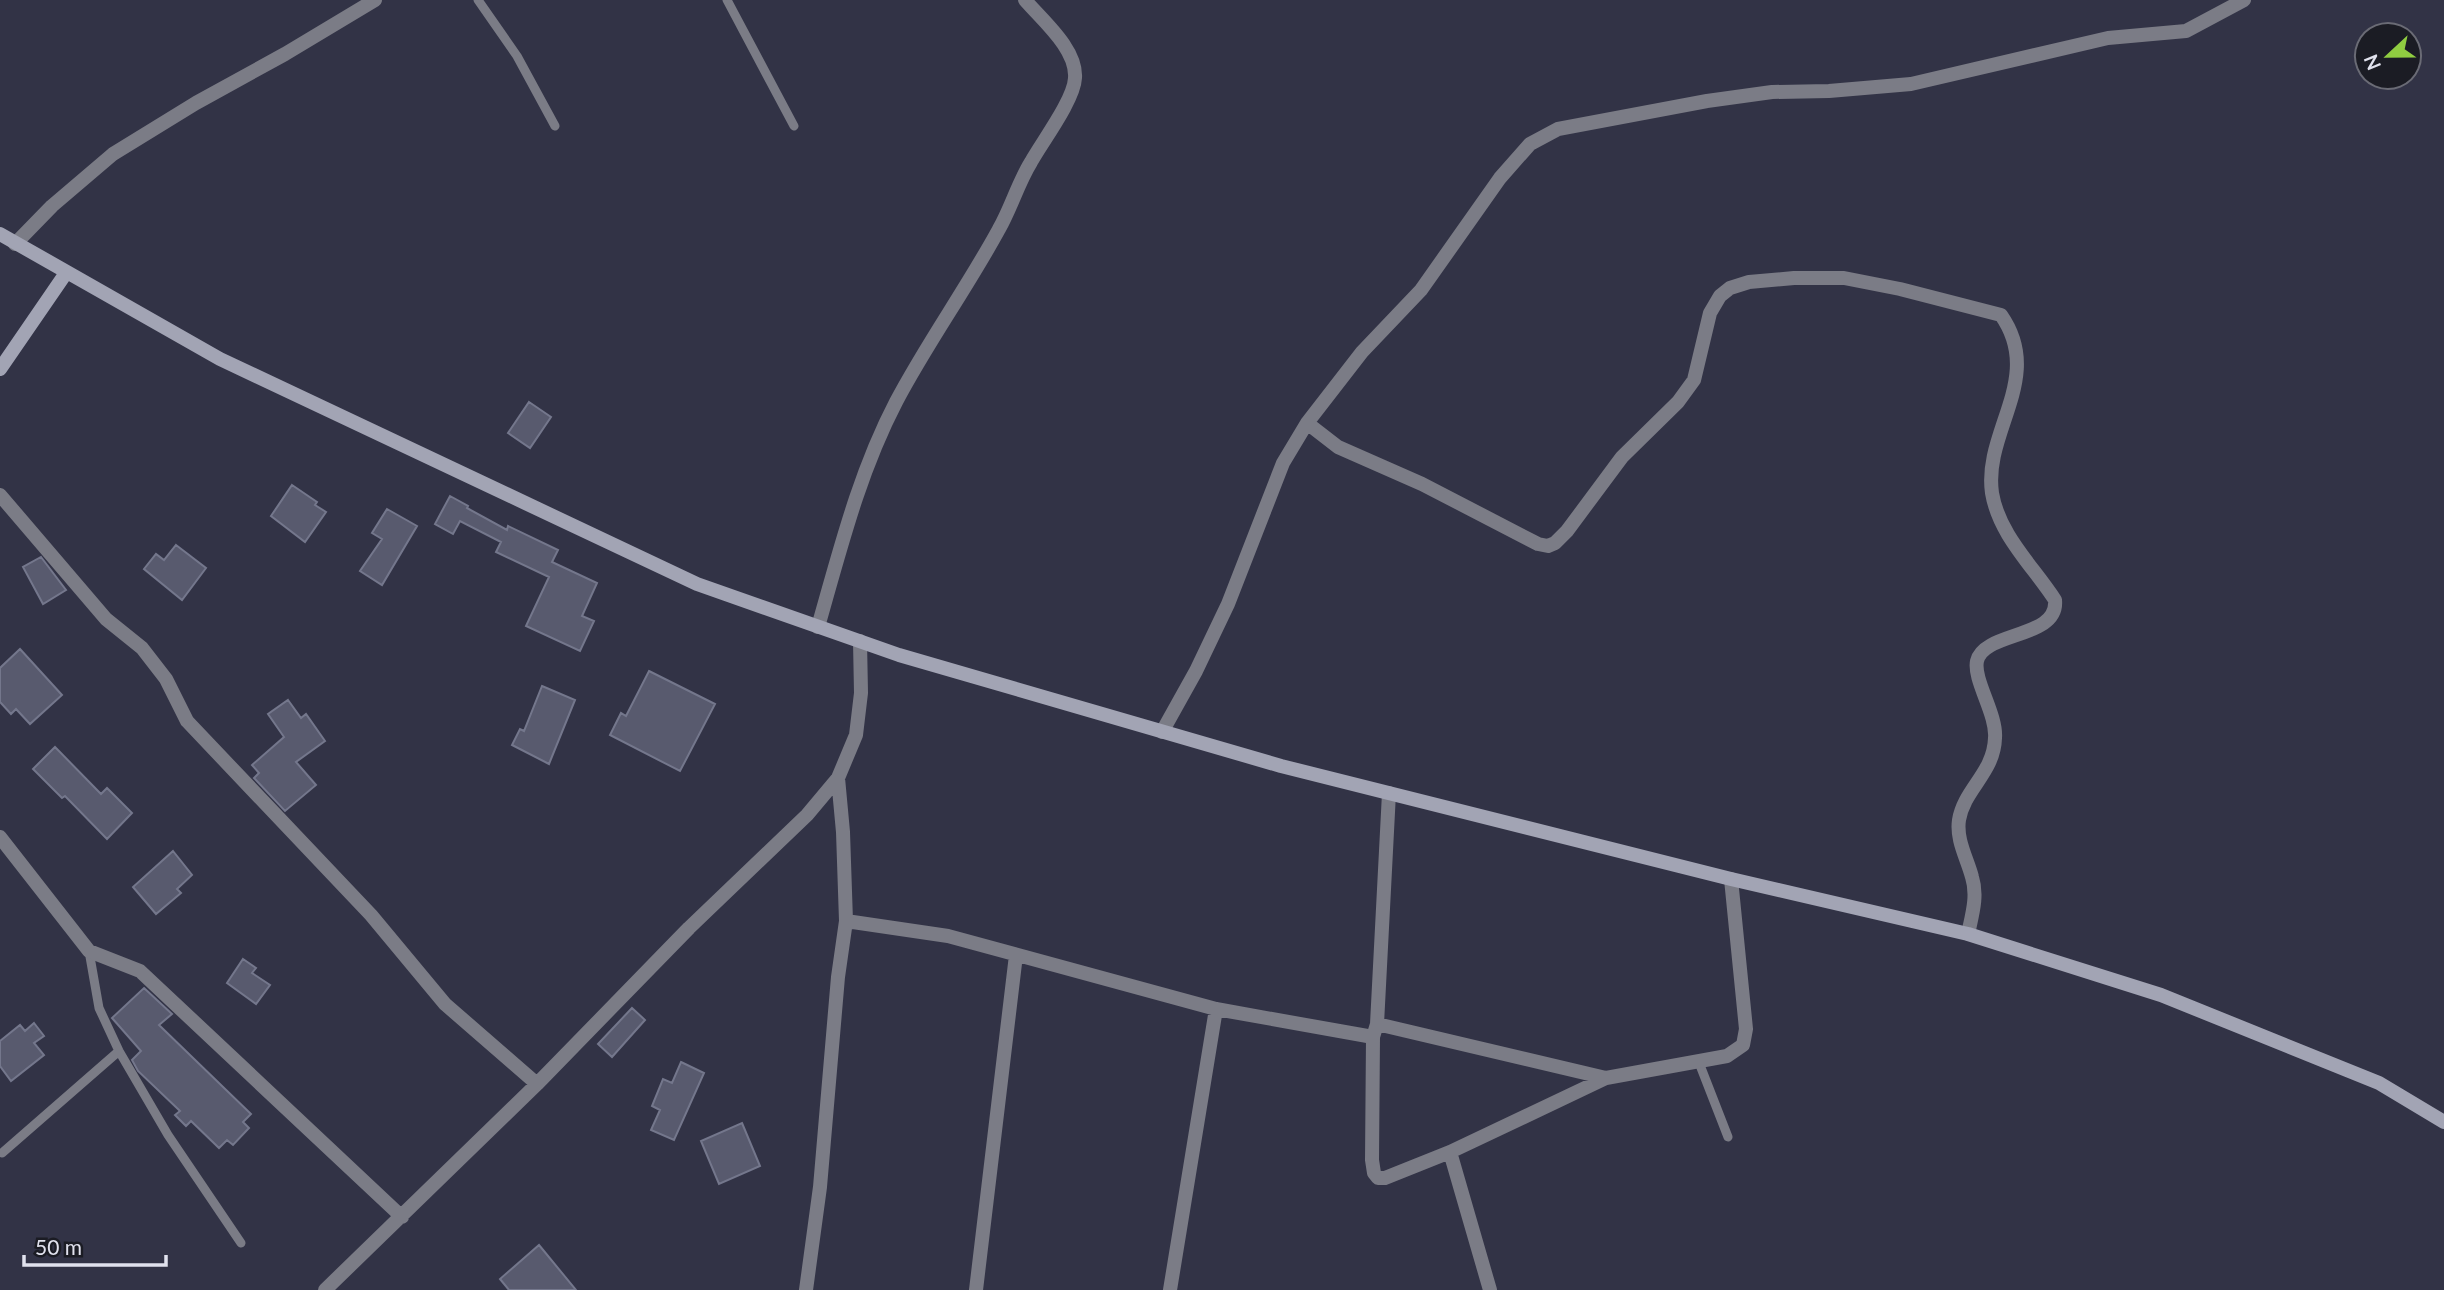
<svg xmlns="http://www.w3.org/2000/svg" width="2444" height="1290" font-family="Lato,sans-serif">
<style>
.building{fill:#585a6e;stroke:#74778c;stroke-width:2}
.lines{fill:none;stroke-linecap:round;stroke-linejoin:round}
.service{stroke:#7b7c86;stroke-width:9}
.minor{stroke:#7b7c86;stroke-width:14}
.tertiary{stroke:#7b7c86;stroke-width:14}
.secondary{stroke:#a2a4b4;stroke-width:14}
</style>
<rect width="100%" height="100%" fill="#323346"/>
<path class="building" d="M529 402 551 417 530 448 508 433Z
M292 485 317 502 315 505 326 512 305 542 271 516Z
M450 496 468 506 467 508 507 530 508 526 558 550 552 562 597 583 582 616 594 621 580 651 526 626 549 577 496 552 501 542 460 521 453 534 435 524Z
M387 509 417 526 382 585 360 571 382 539 372 533Z
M176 545 206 568 182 600 144 569 156 554 164 560Z
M41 557 66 590 43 604 23 567Z
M20 649 62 695 30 724 16 709 11 714 0 702V668Z
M649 671 715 704 680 771 610 735 621 713 626 716Z
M542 686 575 700 549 764 512 745 520 729 524 731Z
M288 700 301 718 306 714 325 741 296 762 316 785 285 811 254 778 259 773 252 765 284 737 268 714Z
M55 747 101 794 107 788 132 813 107 839 65 796 62 798 33 769Z
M173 851 192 875 177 889 181 893 156 914 133 887Z
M243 959 256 968 252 973 270 985 256 1004 227 983Z
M144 988 172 1014 159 1025 251 1114 243 1122 249 1128 233 1145 227 1140 219 1148 191 1121 186 1126 175 1115 180 1111 138 1071 132 1060 141 1051 112 1018Z
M632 1008 645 1020 612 1057 598 1044Z
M34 1023 44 1036 34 1043 44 1055 11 1081 0 1066V1041L20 1025 25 1031Z
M681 1062 704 1073 674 1140 651 1130 660 1110 652 1106 663 1079 672 1083Z
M742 1123 760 1166 719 1184 701 1141Z
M539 1245 576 1290H509L500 1279Z"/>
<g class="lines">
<path class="service" d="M478 0 517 56 555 126
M727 0 794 126
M89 951 99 1008 119 1051 168 1135 241 1243
M1698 1060 1728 1137
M2 1153 119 1051"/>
<path class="minor" d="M1307 423 1338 447 1422 484 1538 544 1548 546 1555 543 1567 531 1622 457 1678 402 1694 380 1710 313 1720 296 1730 288 1749 282 1794 278H1844L1900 289 2001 315C2045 378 1983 431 1992 493 1999 535 2033 566 2055 600 2059 639 1984 631 1977 661 1973 680 1997 714 1995 738 1994 773 1964 789 1959 820 1956 840 1967 858 1972 877 1978 896 1972 915 1968 934
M0 495 106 619 142 648 166 679 187 721 371 915 445 1004 537 1084
M818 627C840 550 859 473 896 402 927 343 967 288 999 229 1011 208 1018 183 1031 162 1042 142 1074 100 1075 78 1077 49 1043 21 1025 0
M1162 732 1196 671 1228 604 1283 463 1307 423 1362 352 1421 290 1500 178 1530 144 1558 129 1707 101 1772 92 1829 91 1911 84 2108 38 2186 31 2244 0
M1389 793 1377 1024 1373 1037 1372 1160 1374 1173 1378 1178H1385L1450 1152 1606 1078 1727 1056 1743 1045 1746 1029 1731 879
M0 837 89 951 140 971 402 1217
M846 921 948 936 1216 1009 1373 1037
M1377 1024 1606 1078
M1450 1152 1490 1290
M325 1290 537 1084 689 928 807 815 838 778 856 735 861 693 860 641
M806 1290 820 1187 838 977 846 921 843 832 838 778
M976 1290 1016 955
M1170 1290 1216 1009"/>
<path class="tertiary" d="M15 244 52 206 113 154 196 103 285 54 375 0"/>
<path class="secondary" d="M0 234 220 359 697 584 899 655 1281 766 1731 879 1968 934 2161 995 2379 1083 2444 1122
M0 369 66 273"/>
</g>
<g transform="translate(2388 56) rotate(248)"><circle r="33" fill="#1b1c24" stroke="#6a6b75" stroke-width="2"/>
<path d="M0-5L12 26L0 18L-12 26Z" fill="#90cd41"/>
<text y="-10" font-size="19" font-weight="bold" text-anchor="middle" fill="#e1e2ee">N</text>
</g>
<path d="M24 1255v10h142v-10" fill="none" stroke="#e1e2ee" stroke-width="3.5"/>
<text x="35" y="1255" font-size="21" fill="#e1e2ee" stroke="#1b1c24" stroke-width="5" paint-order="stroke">50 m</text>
</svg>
